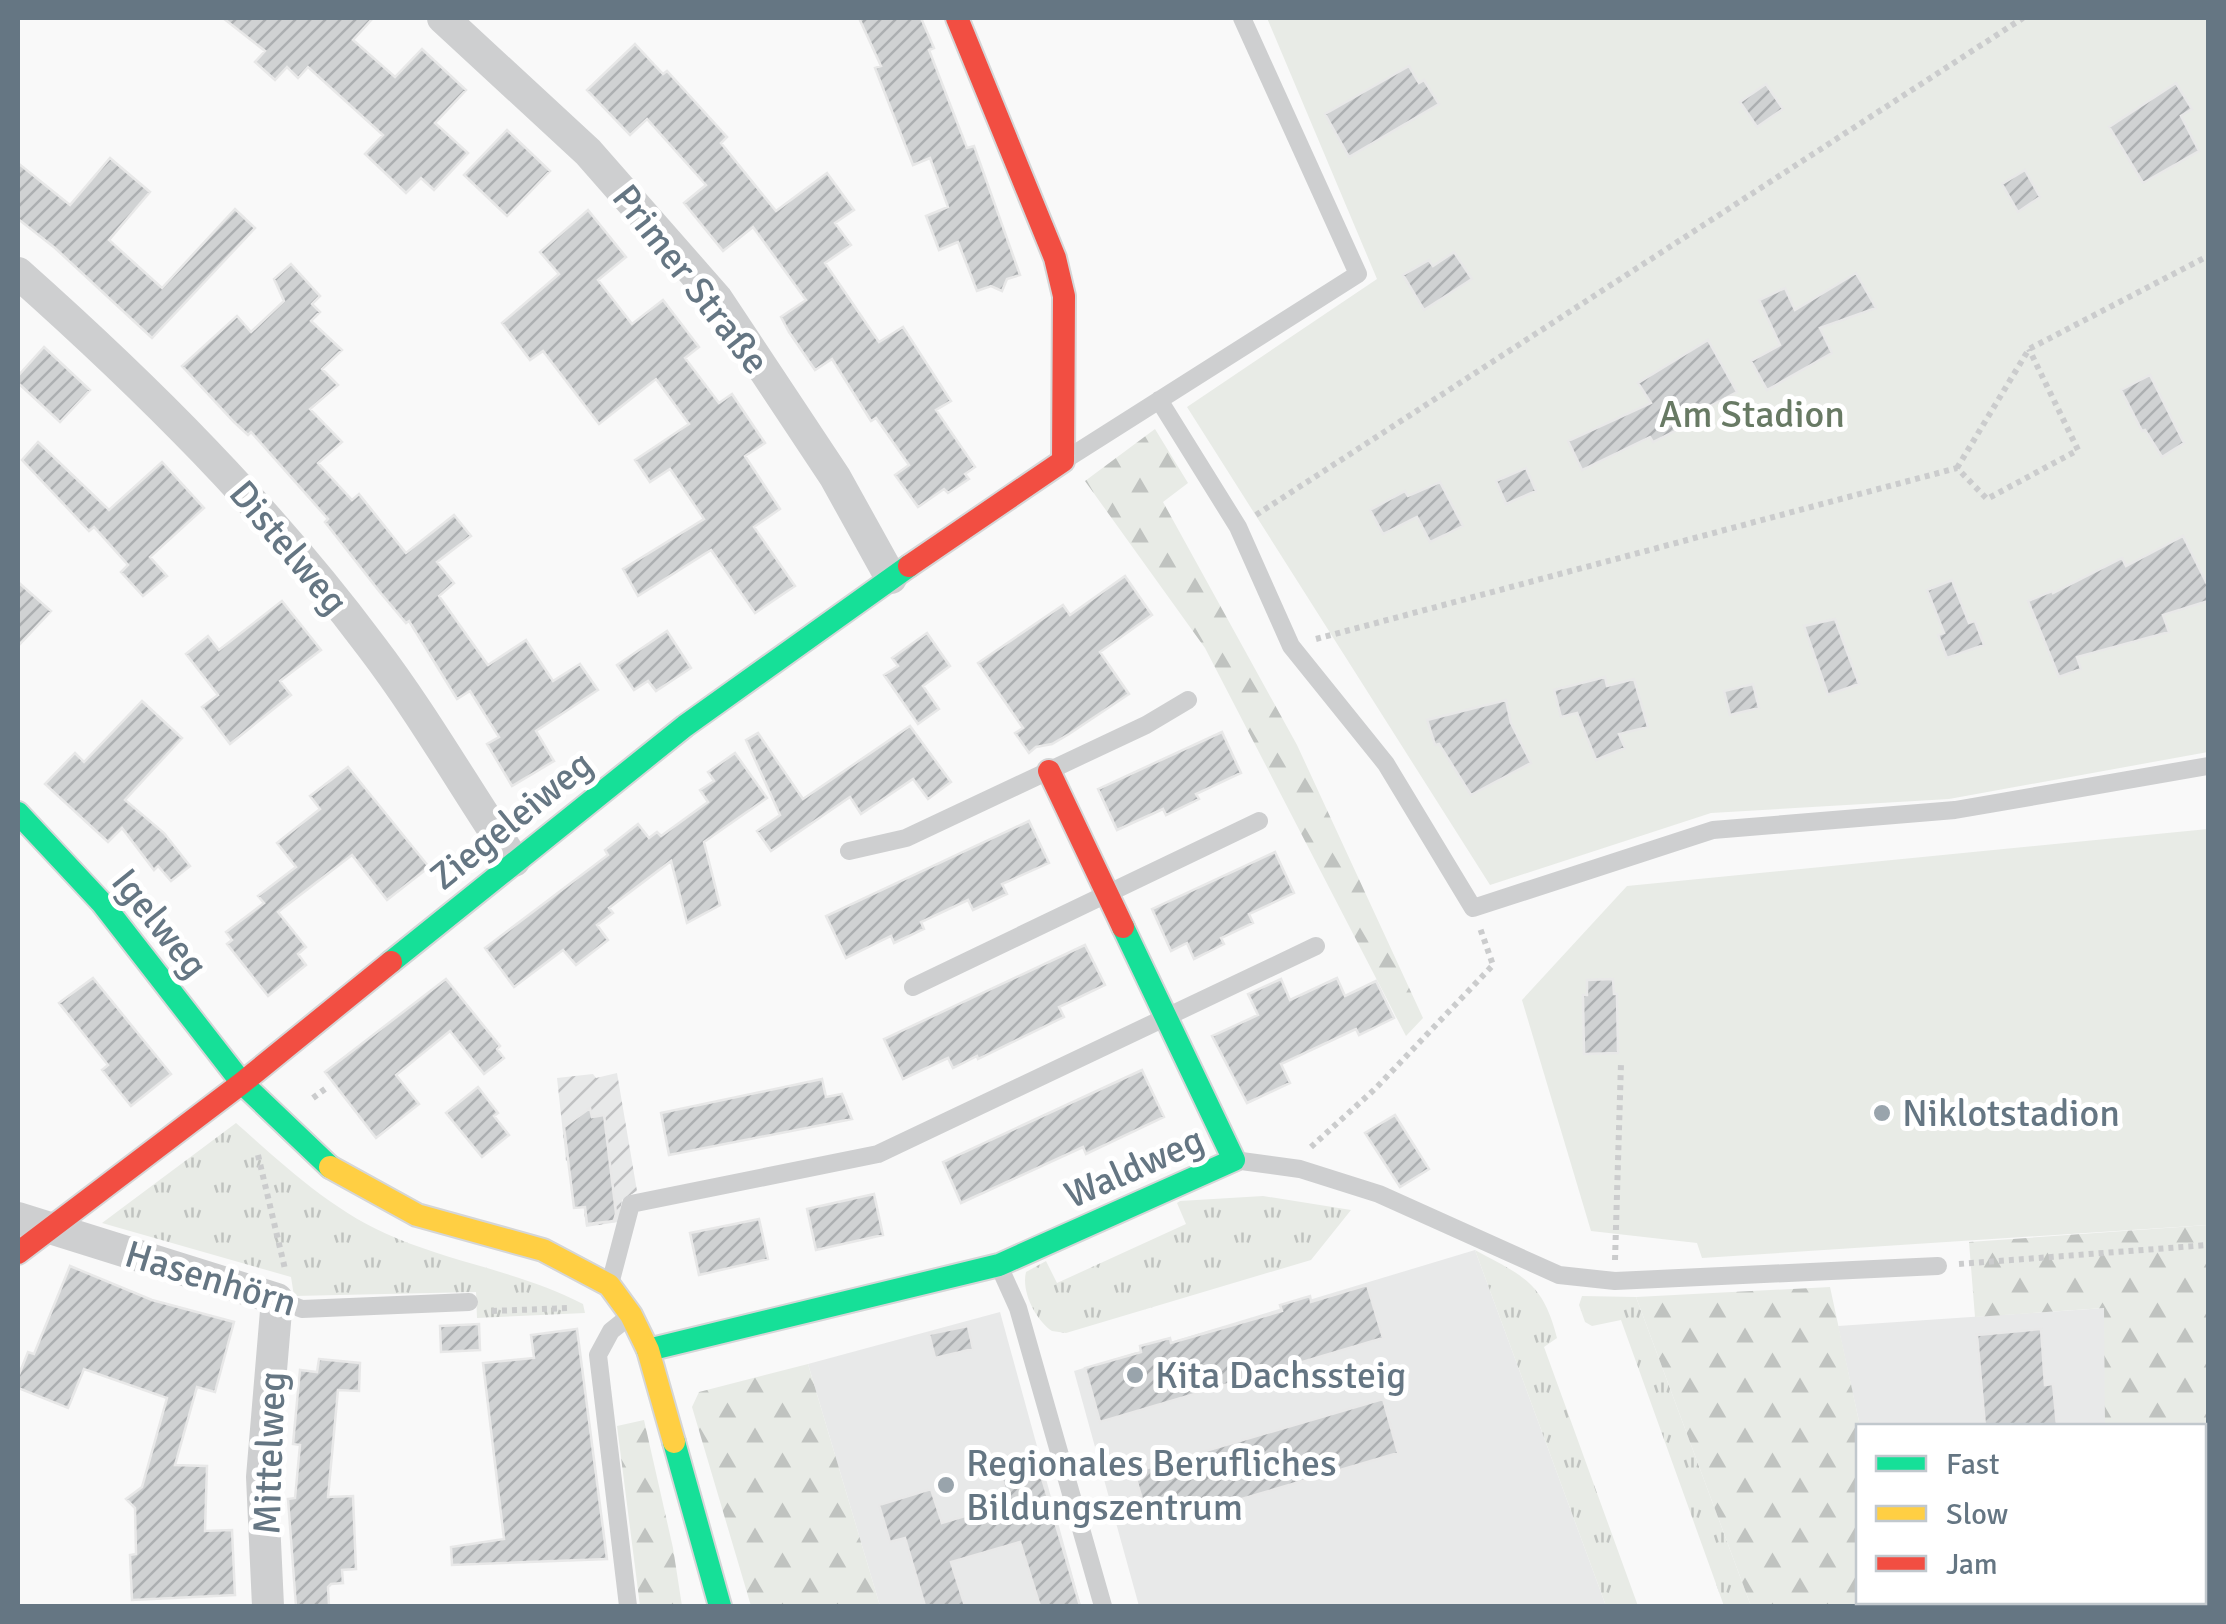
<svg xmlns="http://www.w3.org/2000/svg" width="2226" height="1624" font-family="Signika,sans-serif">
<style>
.built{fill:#e8e9e9}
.industrial{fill:url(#industrial-furrows)}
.grass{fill:url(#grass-tufts)}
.forest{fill:url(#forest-firs)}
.green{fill:#e8ebe6}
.building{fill:url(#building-hatch);stroke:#e8e8e8;stroke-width:2.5}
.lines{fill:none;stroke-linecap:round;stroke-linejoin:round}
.fast-casing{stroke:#d5d6d7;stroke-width:26}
.slow-casing{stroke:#d5d6d7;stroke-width:26}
.jam-casing{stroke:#d5d6d7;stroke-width:26}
.path{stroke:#cbcccd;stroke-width:6;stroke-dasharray:5 5;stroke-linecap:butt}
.lane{stroke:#cecfd0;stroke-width:18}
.street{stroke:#cecfd0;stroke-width:32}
.fast{stroke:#16e098;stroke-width:22}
.slow{stroke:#ffcf43;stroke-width:22}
.jam{stroke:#f24e42;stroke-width:22}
.poi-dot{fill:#99a4ac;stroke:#fff;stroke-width:4}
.labels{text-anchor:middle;stroke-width:10;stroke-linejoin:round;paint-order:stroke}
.street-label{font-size:38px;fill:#657683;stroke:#fff}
.park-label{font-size:38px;fill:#687a64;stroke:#fff}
.poi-label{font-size:38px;fill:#657683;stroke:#fff;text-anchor:start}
</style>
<defs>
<pattern id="industrial-furrows" width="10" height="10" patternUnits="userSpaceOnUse" patternTransform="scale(2.5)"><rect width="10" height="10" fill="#e8e9e9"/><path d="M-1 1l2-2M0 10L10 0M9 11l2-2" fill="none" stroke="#c0c1c2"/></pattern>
<pattern id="grass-tufts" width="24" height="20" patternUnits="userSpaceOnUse" patternTransform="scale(2.5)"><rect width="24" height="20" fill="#e8ebe6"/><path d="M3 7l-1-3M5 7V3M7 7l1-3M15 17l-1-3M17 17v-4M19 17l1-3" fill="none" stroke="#c0c3c0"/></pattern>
<pattern id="forest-firs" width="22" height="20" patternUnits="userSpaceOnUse" patternTransform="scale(2.5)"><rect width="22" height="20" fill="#e8ebe6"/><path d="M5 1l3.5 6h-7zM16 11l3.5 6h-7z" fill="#c0c3c0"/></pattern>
<pattern id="building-hatch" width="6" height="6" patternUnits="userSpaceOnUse" patternTransform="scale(2.5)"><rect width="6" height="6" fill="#d0d2d3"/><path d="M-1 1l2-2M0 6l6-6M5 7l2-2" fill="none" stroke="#acafb1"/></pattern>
</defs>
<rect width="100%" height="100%" fill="#f9f9f9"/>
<path class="built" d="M1475 1250 1606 1606H1139L1074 1371Z
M2105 1308V1426H1860L1838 1326Z
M1000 1312 1081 1606H880L808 1364Z
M1898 1602H2107V1606H1899Z"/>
<path class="industrial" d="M617 1073 637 1191 622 1200 618 1222 586 1227 578 1161H566L557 1078 593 1074 596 1078Z"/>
<path class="grass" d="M236 1123C286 1167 333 1212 396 1238 458 1264 524 1273 583 1304L585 1313 477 1318 476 1292 294 1296 291 1277 102 1223Z
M1263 1196 1351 1210 1311 1260 1066 1333 1052 1331C1036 1320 1021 1292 1026 1272L1046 1261 1057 1283 1186 1224 1177 1203 1180 1201Z
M1475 1250C1523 1276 1543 1282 1557 1338L1544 1347 1638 1606H1606Z
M1582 1296 1636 1297 1751 1606H1724L1621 1320 1592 1326 1585 1322 1579 1305Z"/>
<path class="forest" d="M1155 429 1188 483 1163 502 1297 745 1423 1018 1406 1036 1205 648 1085 481Z
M2208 1225V1606H2107V1602H2204V1426H2105L2104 1308 1975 1317 1969 1242Z
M1830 1287 1860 1426 1858 1602H1898L1899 1606H1751L1636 1297Z
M808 1364 880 1606H751L692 1407 699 1392Z
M644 1420 673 1548 682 1606H640L617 1426Z"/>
<path class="green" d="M1267 18H2208V752L1949 799 1711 813 1490 885 1187 407 1377 279Z
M2208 829V1225L1702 1258 1697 1243 1591 1231 1522 1000 1627 886Z"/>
<path class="building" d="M223 18H373L353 40 395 77 422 49 466 90 435 123 468 153 434 190 421 178 406 193 365 154 383 135 308 67 298 78 287 67 275 80 255 62 265 51Z
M859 18H921L934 48 929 50 967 148 974 146 1020 275 1007 279 1002 291 991 286 977 291 958 242 939 250 926 216 948 207 930 158 913 165 875 68 881 66Z
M635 44 663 74 667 71 727 137 721 143 776 211 827 173 854 210 835 223 851 245 825 263 879 342 903 327 951 401 936 410 975 467 965 474 969 479 948 493 944 489 918 507 895 475 909 465 876 418 871 421 832 359 815 370 789 332 781 317 806 300 753 227 723 251 684 203 706 185 647 119 630 135 587 90Z
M1409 66 1419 83 1424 80 1439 104 1349 157 1325 114Z
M2176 83 2192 109 2181 116 2199 151 2143 183 2109 127Z
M1766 84 1783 109 1757 127 1740 102Z
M507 130 550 171 507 216 464 175Z
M110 158 150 192 109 240 162 288 235 209 255 228 152 338 55 248 18 219V163L70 205Z
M2025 170 2040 197 2018 212 2002 184Z
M588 210 626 257 598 280 632 324 663 300 699 347 685 358 719 403 732 394 765 443 745 456 780 509 754 527 795 586 755 613 711 550 638 596 623 569 704 519 670 469 650 482 635 460 689 424 656 379 599 424 543 351 530 360 502 323 559 274 540 252Z
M1454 252 1472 279 1424 310 1403 275 1429 260 1433 266Z
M291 264 320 296 312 304 320 312 311 321 342 350 322 369 338 385 310 409 342 442 318 463 352 500 359 494 406 553 454 515 471 536 437 562 454 583 439 596 488 665 526 640 553 681 580 664 598 690 536 731 554 761 512 786 487 744 499 737 470 691 457 699 409 621 406 623 379 591 325 522 328 519 251 432 248 435 234 422 182 366 237 316 251 332 284 301 274 279Z
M1856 273 1876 308 1820 328 1832 353 1767 390 1751 361 1780 345 1759 300 1785 288 1795 310Z
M1708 340 1737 392 1676 424 1679 429 1653 442 1650 437 1582 470 1568 441 1651 403 1638 383Z
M44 347 90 390 60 422 18 383V376Z
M2150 375 2184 443 2162 457 2145 430 2142 431 2121 390Z
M38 442 109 510 162 462 204 508 150 557 167 576 143 596 121 572 128 565 94 527 89 531 22 460Z
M1526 468 1536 491 1506 504 1496 481Z
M1440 482 1463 526 1430 542 1417 517 1383 534 1370 510 1405 491 1408 496Z
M2183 536 2208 586V601L2163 615 2169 632 2077 657 2081 669 2059 677 2028 601 2052 591 2053 593 2122 558 2126 566Z
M1125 576 1152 615 1100 652 1129 694 1069 734 1052 744 1036 747 1029 753 1015 733 1023 728 978 663 1063 605 1070 615Z
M1952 580 1969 623 1975 621 1984 645 1947 658 1938 635 1944 633 1927 590Z
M18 582 51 611 18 646Z
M282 601 321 650 280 681 291 695 230 744 202 707 218 695 186 654 208 636 219 650Z
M1835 619 1859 684 1828 695 1804 626Z
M667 631 691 668 656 691 648 681 634 690 617 665Z
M927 633 950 666 923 686 939 709 918 724 884 675 898 666 892 658Z
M1605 677 1607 686 1634 679 1648 727 1619 734 1625 748 1596 760 1577 713 1561 717 1554 690Z
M1753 684 1759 708 1730 715 1724 691Z
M1506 700 1511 723 1531 763 1471 795 1439 744 1435 745 1427 720Z
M142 701 182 738 125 800 164 833 190 866 171 881 158 866 154 870 122 828 108 842 45 784 75 753 84 762Z
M910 726 951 782 928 799 913 779 861 814 850 797 771 851 757 831 780 815 746 740 758 733 803 799Z
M1222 732 1241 773 1196 794 1199 799 1166 815 1163 809 1117 830 1098 789Z
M735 753 767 798 704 842 720 905 687 923 671 861 609 908 613 913 597 925 608 940 576 965 563 950 514 987 485 948 608 855 605 850 638 824 649 838 657 832 661 836 708 802 700 790 714 781 708 772Z
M348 767 429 867 387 900 352 855 278 912 306 947 298 954 306 965 268 996 227 944 232 940 226 932 264 903 258 896 296 867 277 843 320 809 310 796Z
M1029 821 1049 863 1002 884 1007 894 973 910 968 900 921 922 924 929 894 943 891 936 846 958 826 916Z
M1275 852 1294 893 1249 914 1253 923 1221 938 1224 944 1194 959 1187 943 1171 951 1152 909Z
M1085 945 1105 985 1059 1007 1064 1017 978 1059 977 1056 953 1068 948 1058 903 1079 884 1039Z
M93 978 171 1074 131 1106 102 1070 108 1065 59 1003Z
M1337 978 1345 996 1376 981 1394 1018 1359 1035 1356 1029 1281 1064 1290 1083 1247 1103 1212 1036 1258 1015 1248 994 1281 979 1290 1000Z
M446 979 500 1046 497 1049 504 1058 484 1074 450 1031 396 1075 419 1104 376 1138 325 1072Z
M1613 979 1614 994H1617L1618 1053 1584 1054 1583 995H1587V980Z
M1142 1070 1164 1117 1086 1154 1083 1147 961 1203 943 1162Z
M822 1079 826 1097 842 1094 852 1119 669 1155 661 1113Z
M478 1087 498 1113 494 1116 509 1135 482 1157 446 1113Z
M590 1108 592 1117 604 1115 616 1213 614 1221 587 1224 585 1207 574 1208 564 1127Z
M1395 1115 1429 1169 1400 1187 1365 1133Z
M874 1194 883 1235 816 1250 807 1209Z
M759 1219 768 1259 699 1275 690 1233Z
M70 1266 152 1300 234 1322 215 1392 197 1387 175 1465 207 1466 205 1531 232 1530 235 1595 132 1600 130 1555 136 1554 135 1508 126 1499 142 1487 167 1398 84 1369 68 1408 18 1388V1377L28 1352 34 1354Z
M1367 1285 1383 1338 1100 1422 1085 1368 1141 1352 1140 1346 1170 1338 1171 1343 1282 1311 1280 1305 1310 1296 1311 1302Z
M479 1324 480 1350 441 1352 440 1326Z
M968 1326 973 1349 935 1358 929 1334Z
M577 1329 607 1559 452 1565 451 1547 504 1539 483 1363 534 1358 531 1335Z
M2041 1329 2045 1385 2053 1384 2057 1426H1985L1977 1335Z
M319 1359 360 1363 359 1391 338 1390 328 1497 353 1496 356 1569 342 1570 343 1583 331 1584 328 1587 329 1606H296L288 1499 295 1498 300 1445 293 1444 300 1370 317 1372Z
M1383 1399 1398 1453 1150 1526 1134 1472Z
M1036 1458 1080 1606H1040L1020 1542 951 1562 965 1606H925L905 1538 890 1542 879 1505 931 1489 942 1523 1009 1503 999 1469Z"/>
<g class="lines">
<defs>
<path id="fast" d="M18 813 102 903 242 1083 330 1167
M391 962 685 726 909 566
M648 1350 999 1265 1234 1160 1123 927
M674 1442 720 1606"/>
<path id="slow" d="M330 1167 417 1215 543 1250 609 1285 631 1315 648 1350 674 1442"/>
<path id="jam" d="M909 566 1063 461 1064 296 1055 258 957 18
M1049 771 1123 927
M18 1253 242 1083 391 962"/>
</defs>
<use href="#fast" class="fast-casing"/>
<use href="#slow" class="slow-casing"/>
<use href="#jam" class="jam-casing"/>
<path class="path" d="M1957 468 2029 349 2208 256
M1256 515 2023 18
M1316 639 1957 468 1987 499 2078 450 2029 349
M313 1098 329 1086
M1311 1147 1376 1088 1493 965 1480 928
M258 1155 285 1269
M1615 1260 1621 1063
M1959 1264 2208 1245
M492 1311 569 1308
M2055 1602 2056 1606"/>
<path class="lane" d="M1159 400 1238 527 1291 646 1386 764 1473 908 1713 830 1955 810 2208 766
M1068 458 1358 274 1242 18
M849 851 906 838 1146 725 1188 700
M913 987 1259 821
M1234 1160 1300 1169 1379 1194 1559 1275 1615 1281 1938 1266
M999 1266 1018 1308 1103 1606
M610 1284 631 1204 878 1154 1316 946
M277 1299 302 1309 469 1302
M628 1606 598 1355 611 1331 631 1315"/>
<path class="street" d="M443 18 588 152 717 299 835 477 891 578
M18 273C146 387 268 508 371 646 423 714 466 790 514 861
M18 1218 277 1299 262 1477 268 1606"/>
<use href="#fast" class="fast"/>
<use href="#slow" class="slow"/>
<use href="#jam" class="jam"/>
</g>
<g class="poi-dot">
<circle cx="1882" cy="1113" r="10"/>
<circle cx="1135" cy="1375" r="10"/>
<circle cx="946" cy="1485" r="10"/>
</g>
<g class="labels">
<g class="street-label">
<text transform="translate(691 279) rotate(52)" y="13">Primer Straße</text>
<text transform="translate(289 547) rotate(50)" y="13">Distelweg</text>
<text transform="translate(511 820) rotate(-39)" y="13">Ziegeleiweg</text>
<text transform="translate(160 923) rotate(51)" y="13">Igelweg</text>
<text transform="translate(1134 1167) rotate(-24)" y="13">Waldweg</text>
<text transform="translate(211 1278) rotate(17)" y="13">Hasenhörn</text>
<text transform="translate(269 1453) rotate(-88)" y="13">Mittelweg</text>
</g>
<g class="park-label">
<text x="1752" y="427">Am Stadion</text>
</g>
<g class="poi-label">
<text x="1902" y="1126">Niklotstadion</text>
<text x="1155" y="1388">Kita Dachssteig</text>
<text x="966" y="1476">Regionales Berufliches<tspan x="966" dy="44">Bildungszentrum</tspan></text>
</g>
</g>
<rect width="2226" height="1624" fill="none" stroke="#657683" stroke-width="40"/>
<rect x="1856" y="1424" width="350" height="180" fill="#ffffff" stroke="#c1c8cd" stroke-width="2.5"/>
<rect x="1876" y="1456" width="50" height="15" fill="#16e098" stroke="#c1c8cd" stroke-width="2.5"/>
<text x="1946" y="1474" font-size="30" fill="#657683">Fast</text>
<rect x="1876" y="1506" width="50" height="15" fill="#ffcf43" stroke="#c1c8cd" stroke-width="2.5"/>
<text x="1946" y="1524" font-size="30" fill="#657683">Slow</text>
<rect x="1876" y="1556" width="50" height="15" fill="#f24e42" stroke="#c1c8cd" stroke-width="2.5"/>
<text x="1946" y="1574" font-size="30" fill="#657683">Jam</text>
</svg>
